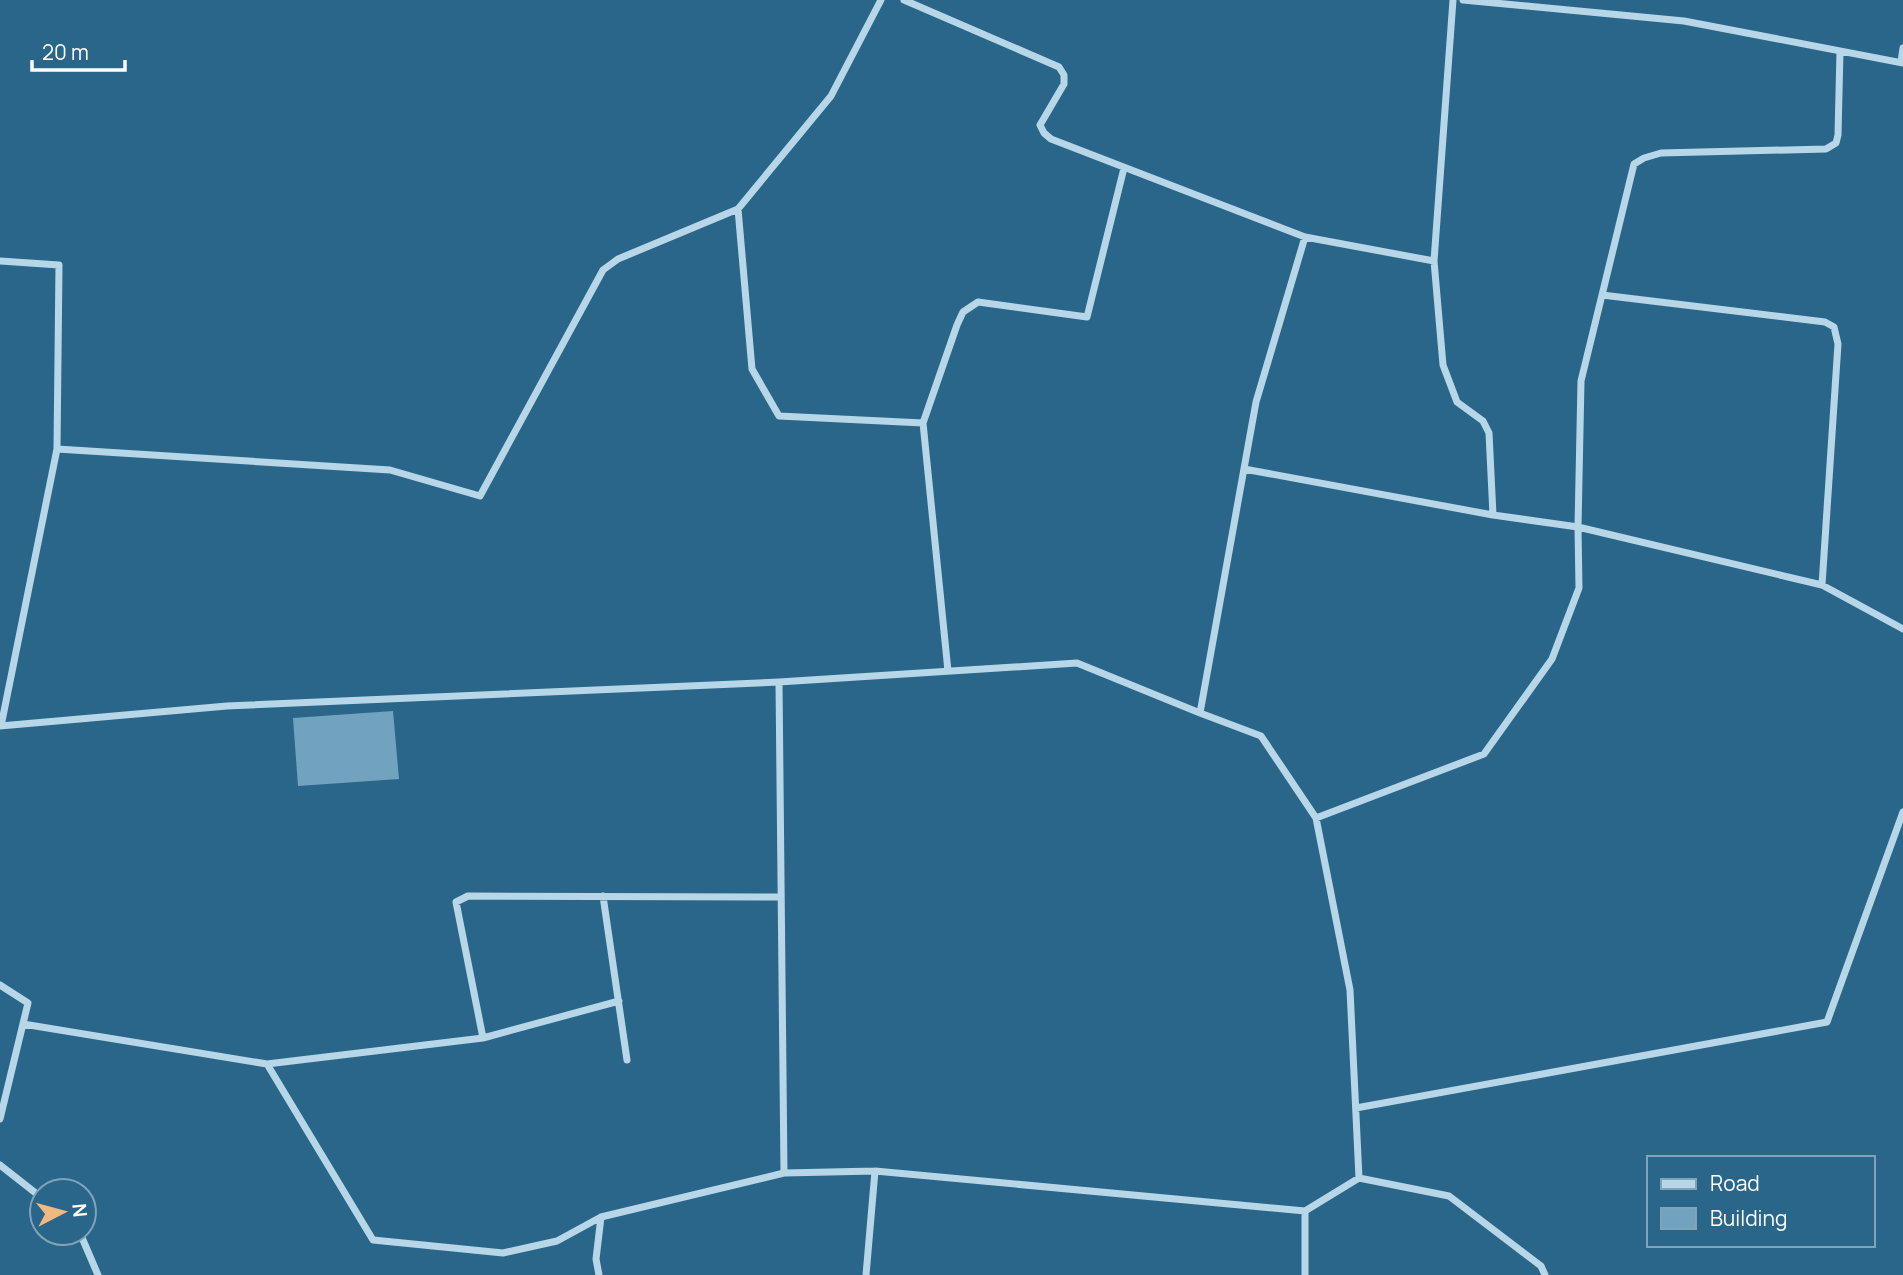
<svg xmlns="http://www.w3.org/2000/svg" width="1903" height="1275" font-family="Manrope,sans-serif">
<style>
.building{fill:#72a3be}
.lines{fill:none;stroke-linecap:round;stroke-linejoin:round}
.street{stroke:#b7d7e8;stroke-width:7}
</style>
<rect width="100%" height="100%" fill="#2a6689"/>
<path class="building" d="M393 711 399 779 298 786 293 718Z"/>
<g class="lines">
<path class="street" d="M904 0 1059 67 1064 75V84L1040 125 1044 133 1051 139 1305 237 1434 261 1453 0
M1463 0 1684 21 1903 63
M1901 62 1903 48
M738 209 752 369 779 416 923 423
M0 261 59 265 57 449 1 726
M1434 261 1443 365 1457 402 1483 421 1489 433 1493 515
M1602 295 1825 322 1834 327 1838 344 1822 585
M57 449 390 470 480 496 603 270 618 259 738 209 831 96 881 0
M1244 469 1493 515 1578 527 1581 381 1634 164 1644 158 1661 153 1826 149 1836 143 1838 135 1840 51
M948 671 923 423 957 325 963 312 978 302 1087 317 1124 168
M1200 713 1256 402 1305 237
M0 726 227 706 779 682 1077 663 1200 713 1261 736 1316 818 1350 990 1359 1178 1305 1211 875 1171 784 1173 779 682
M1316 818 1484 754 1552 659 1579 588 1578 527 1822 585 1903 629
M603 896 627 1060
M0 985 28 1003 0 1119
M619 1001 483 1038 456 902 468 896 781 897
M23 1024 267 1064 373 1240 503 1253 557 1241 601 1217 784 1173
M267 1064 483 1038
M1356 1108 1827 1022 1903 812
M0 1165 42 1198
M1359 1178 1449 1196 1541 1266 1545 1275
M80 1233 98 1275
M599 1275 596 1259 601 1217
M866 1275 875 1171
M1305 1275V1211"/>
</g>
<rect x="1647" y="1156" width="228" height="91" fill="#2a6689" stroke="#7fa3b8" stroke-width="2"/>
<rect x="1661" y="1179" width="35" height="10" fill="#b7d7e8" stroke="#7fa3b8" stroke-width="2"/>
<text x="1710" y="1191" font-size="21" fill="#ffffff">Road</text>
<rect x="1661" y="1208" width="35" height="21" fill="#72a3be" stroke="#7fa3b8" stroke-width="2"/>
<text x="1710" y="1226" font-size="21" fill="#ffffff">Building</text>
<g transform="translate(63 1212) rotate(84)"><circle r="33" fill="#2a6689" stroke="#7fa3b8" stroke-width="2"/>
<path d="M0-5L12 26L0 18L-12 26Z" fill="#efb97f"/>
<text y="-10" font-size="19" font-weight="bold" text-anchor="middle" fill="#ffffff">N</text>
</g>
<path d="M32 60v10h93v-10" fill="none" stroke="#ffffff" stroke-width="3.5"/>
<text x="42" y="60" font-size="21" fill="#ffffff" stroke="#2a6689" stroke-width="5" paint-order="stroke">20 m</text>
</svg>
